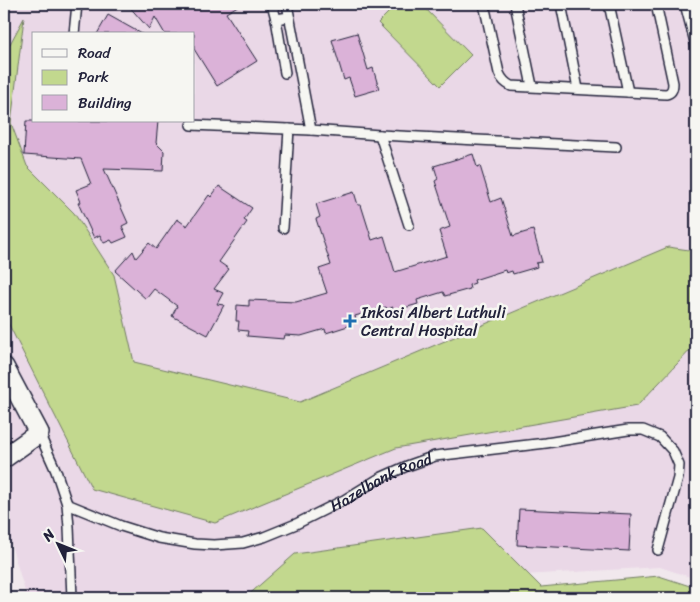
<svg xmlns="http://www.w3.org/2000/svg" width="700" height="602" font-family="Sriracha,sans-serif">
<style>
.built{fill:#ead8e7;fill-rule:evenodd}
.green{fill:#c2d88e;stroke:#727d64}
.building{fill:#dbb2d8;stroke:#22223b}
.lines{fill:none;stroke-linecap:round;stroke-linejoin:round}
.lane-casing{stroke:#22223b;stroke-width:12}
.street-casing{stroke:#22223b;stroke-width:22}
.lane{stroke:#f6f6f2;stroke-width:9}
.street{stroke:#f6f6f2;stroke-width:19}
.poi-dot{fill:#1f6fb2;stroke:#f6f6f2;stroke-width:2}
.labels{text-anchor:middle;stroke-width:5;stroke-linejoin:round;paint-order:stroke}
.poi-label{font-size:16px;fill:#22223b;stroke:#f6f6f2;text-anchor:start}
.street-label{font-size:16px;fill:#22223b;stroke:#f6f6f2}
</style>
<rect width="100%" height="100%" fill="#f1e8ed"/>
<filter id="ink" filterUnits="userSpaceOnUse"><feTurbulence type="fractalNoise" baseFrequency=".02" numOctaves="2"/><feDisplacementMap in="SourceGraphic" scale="10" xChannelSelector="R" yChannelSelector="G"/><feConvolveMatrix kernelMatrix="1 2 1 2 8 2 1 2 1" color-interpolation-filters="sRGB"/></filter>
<g filter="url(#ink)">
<path class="built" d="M4 4H696V579L660 567 402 582 318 598H27L4 521ZM34 34H194V121H34Z"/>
<path class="green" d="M397 4H421L471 55 440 86 378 23Z
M24 18 11 123 27 166 74 213 114 275 134 362 300 402 668 247 696 251V344L637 406 396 448 215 523 92 489 4 315V55Z
M482 528 541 587 659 576 696 588V598H245L295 554Z"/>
<path class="building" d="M127 4H241L226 13 257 61 217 86 194 49V34H165L155 17 149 29Z
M108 15 142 34H97Z
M357 33 368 70 373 68 379 89 355 96 349 78 344 80 332 40Z
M26 121H158L156 143 164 151 163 171 104 169 128 223 122 226 127 237 113 243 111 240 104 243 100 235 94 238 78 203 81 202 76 190 91 184 81 159 24 155Z
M473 154 477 167 480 166 491 202 501 198 513 236 533 230 542 262 536 263 537 267 513 274 512 271 506 273 505 270 499 272 474 280 475 283 469 285 470 289 445 296 443 292 417 300 418 304 394 311 393 307 387 309 386 307 355 316 356 320 350 322 351 325 326 333 325 329 301 336 285 335 284 339 247 336 248 331 238 330 239 321H236L237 305 249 306V300L296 302 327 293 319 269 331 265 316 219 320 217 316 204 354 192 358 205H361L372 240 384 236 395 272 447 256 439 231 450 227 435 181 438 179 434 166Z
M219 186 252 208 244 220 247 222 219 262 229 269 214 289 223 293 217 304 224 305 208 335 172 316 177 306 154 289 146 299 115 271 133 251 136 258 149 243 156 249 177 219 187 226 209 195 211 197Z
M519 509 631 514 629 551 517 545Z"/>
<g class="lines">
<defs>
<g id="lane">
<path d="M272 4 276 19 289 17"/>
<path d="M287 4 311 130 380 135 616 147"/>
<path d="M484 4 499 73C502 80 505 83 511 86L666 94C672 93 673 88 673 83L656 4"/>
<path d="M515 4 532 86"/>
<path d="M561 4 578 89"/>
<path d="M609 4 628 92"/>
<path d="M685 4 696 46"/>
<path d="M276 19 285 73"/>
<path d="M74 34 77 4"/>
<path d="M191 125 311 130"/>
<path d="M380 135 409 225"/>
<path d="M283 228 289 129"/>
<path d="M39 433 56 471 67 504 69 527 72 598"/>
<path id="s1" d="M67 504 121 526 159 538 195 544 214 545 243 543 264 537 296 524 344 500 380 478 407 466 435 456 546 443 628 430H643L660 437 673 451 679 465 678 478 658 550"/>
</g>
<path id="street" d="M4 367 39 433 4 458"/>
</defs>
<use href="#lane" class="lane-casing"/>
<use href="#street" class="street-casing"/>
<use href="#lane" class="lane"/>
<use href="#street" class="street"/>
</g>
</g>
<path class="poi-dot" d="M347.5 313.5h5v5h5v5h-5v5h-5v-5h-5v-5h5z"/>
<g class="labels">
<g class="poi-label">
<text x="361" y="318">Inkosi Albert Luthuli<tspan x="361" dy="18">Central Hospital</tspan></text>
</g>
<g class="street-label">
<text dy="6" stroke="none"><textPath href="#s1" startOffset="334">Hazelbank Road</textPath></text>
</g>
</g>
<rect width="700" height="602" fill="none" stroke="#f6f6f2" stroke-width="20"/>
<rect x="10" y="10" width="680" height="582" fill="none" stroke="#22223b" stroke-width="2" filter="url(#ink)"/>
<rect x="32" y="32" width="162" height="90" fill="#f6f6f2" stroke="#a1a1a9"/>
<rect x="42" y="49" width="25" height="8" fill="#f6f6f2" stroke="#a1a1a9"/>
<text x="78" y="58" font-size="15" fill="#22223b">Road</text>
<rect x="42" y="70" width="25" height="15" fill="#c2d88e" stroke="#a1a1a9"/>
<text x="78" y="82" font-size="15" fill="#22223b">Park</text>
<rect x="42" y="95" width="25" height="15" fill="#dbb2d8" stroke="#a1a1a9"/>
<text x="78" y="108" font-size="15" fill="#22223b">Building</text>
<g transform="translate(58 544) rotate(313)" stroke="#f6f6f2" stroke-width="4" paint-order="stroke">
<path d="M0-4L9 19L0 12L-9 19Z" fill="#22223b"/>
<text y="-8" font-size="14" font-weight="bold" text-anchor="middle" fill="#22223b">N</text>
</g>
</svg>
